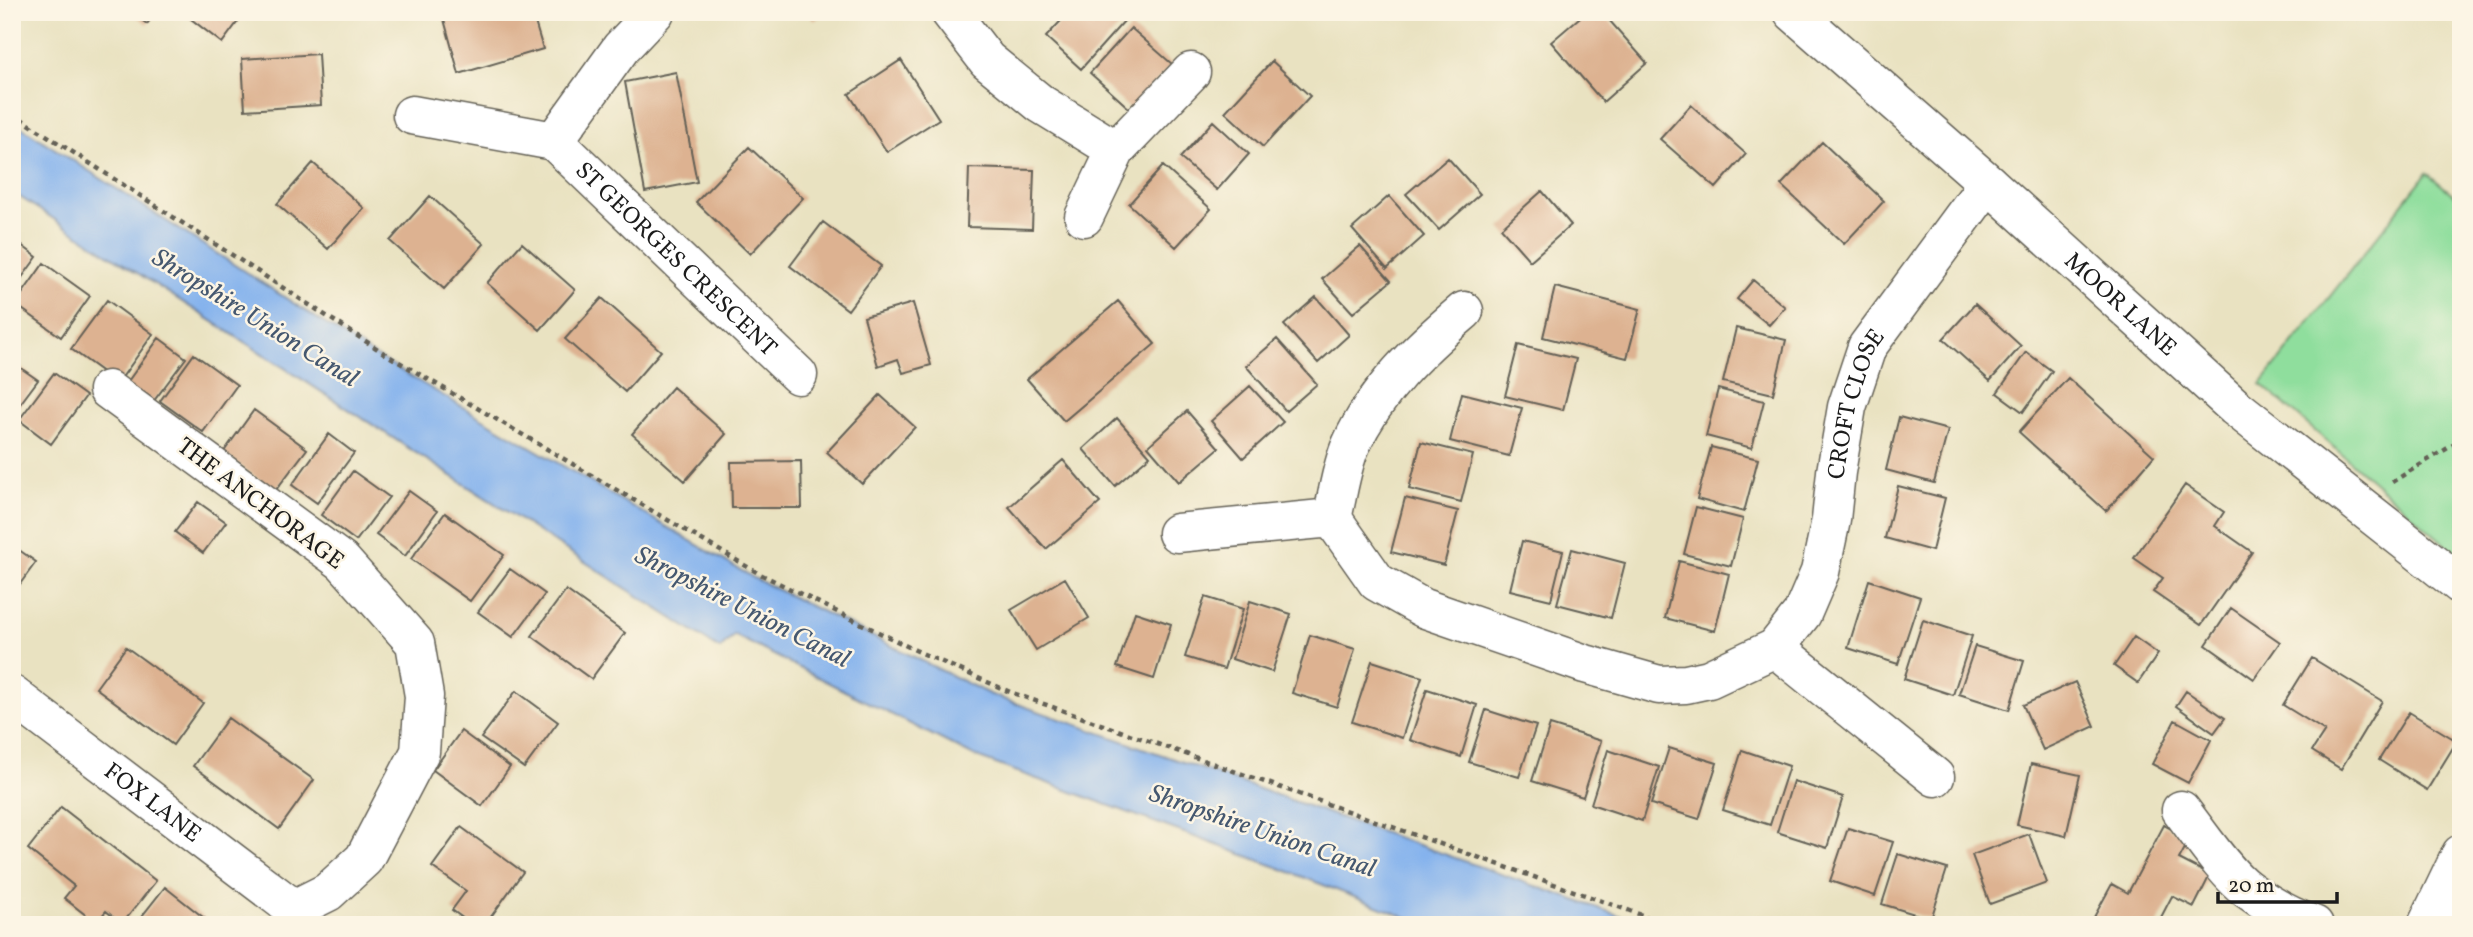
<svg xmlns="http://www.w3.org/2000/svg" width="2473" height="937" font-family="Vollkorn,serif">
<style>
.green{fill:#8fde9d;stroke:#567d5c;stroke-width:2}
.water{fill:#82b1ed;stroke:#4f6684;stroke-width:2}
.building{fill:#ddb291}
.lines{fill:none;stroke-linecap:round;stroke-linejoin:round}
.street-casing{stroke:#646156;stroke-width:41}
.secondary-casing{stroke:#646156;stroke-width:41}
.path{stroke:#646156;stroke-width:4.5;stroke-dasharray:5 5;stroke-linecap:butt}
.street{stroke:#fff;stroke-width:38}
.secondary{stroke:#fff;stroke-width:38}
.labels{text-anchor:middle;stroke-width:5;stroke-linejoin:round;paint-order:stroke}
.street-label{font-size:24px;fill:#1c1c1c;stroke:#fcf5e5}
.water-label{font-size:26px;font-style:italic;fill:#455870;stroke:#fcf5e5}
</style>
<rect width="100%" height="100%" fill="#fcf5e5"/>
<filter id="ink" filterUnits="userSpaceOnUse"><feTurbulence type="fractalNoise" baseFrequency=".0143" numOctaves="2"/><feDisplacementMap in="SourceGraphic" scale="14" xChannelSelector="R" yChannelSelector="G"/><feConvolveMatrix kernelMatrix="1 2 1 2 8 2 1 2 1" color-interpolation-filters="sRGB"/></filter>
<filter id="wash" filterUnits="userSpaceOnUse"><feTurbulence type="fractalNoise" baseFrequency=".00686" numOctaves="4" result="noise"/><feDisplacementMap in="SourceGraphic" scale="28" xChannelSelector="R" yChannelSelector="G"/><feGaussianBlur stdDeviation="1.57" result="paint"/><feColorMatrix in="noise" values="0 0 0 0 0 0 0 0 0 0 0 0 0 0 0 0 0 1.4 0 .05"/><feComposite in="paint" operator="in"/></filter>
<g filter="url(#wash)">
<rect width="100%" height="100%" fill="#e9e2c1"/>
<path class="green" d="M2427 173 2461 201V558L2261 384Z"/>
<path class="water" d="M12 121 369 352 754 578 989 694 1646 925H1426L1285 870 974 756 734 635 720 649 12 192Z"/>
<g id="blocks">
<path class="building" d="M131 12H156L147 24Z
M182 12H245L222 43Z
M442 12H532L543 49 459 74Z
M807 12H825L814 21Z
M1069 12H1116L1125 20 1081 69 1046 37Z
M1586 12H1602L1647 63 1603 102 1551 42Z
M1131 28 1172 64 1131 110 1090 73Z
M318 54 321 105 245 110 242 59Z
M901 60 939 119 887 152 849 94Z
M1272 61 1310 96 1263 147 1225 112Z
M676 72 697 182 645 192 625 82Z
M1691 105 1746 154 1716 188 1660 139Z
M1213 121 1249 154 1217 190 1180 158Z
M1822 142 1884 201 1844 244 1781 185Z
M749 147 803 198 750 254 696 202Z
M1448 158 1480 194 1439 230 1406 194Z
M313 163 364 208 328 249 277 204Z
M1163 166 1211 209 1176 247 1129 204Z
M969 168 1034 170 1032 229 967 227Z
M1542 191 1571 225 1530 261 1501 228Z
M430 196 484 244 444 289 390 241Z
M1389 196 1424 236 1387 269 1352 229Z
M823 222 881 266 848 310 790 266Z
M12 238 37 257 12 291Z
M522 243 575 290 540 330 487 283Z
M1360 246 1391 281 1353 313 1322 279Z
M44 263 90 296 61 337 15 304Z
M1753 280 1785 307 1769 325 1737 299Z
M1555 287 1640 309 1627 358 1543 337Z
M1316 297 1349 335 1318 363 1284 325Z
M602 298 661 351 625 392 565 339Z
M107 300 153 334 118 383 71 349Z
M1118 301 1155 344 1064 421 1027 379Z
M913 303 931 365 903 373 898 359 878 366 864 317Z
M1975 304 2021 346 1990 381 1943 339Z
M1736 328 1786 340 1773 394 1723 382Z
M159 338 186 358 147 410 121 391Z
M1277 339 1317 384 1286 411 1246 366Z
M1518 345 1576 359 1563 410 1505 396Z
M2026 352 2052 371 2023 412 1997 393Z
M194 354 237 385 203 432 160 401Z
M12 362 38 380 14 412 12 411Z
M54 373 86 396 51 444 19 420Z
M2068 378 2154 456 2106 511 2019 432Z
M1250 386 1283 422 1243 458 1211 421Z
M673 387 726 434 685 481 632 434Z
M1718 389 1764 401 1752 448 1706 436Z
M1462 393 1522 408 1509 456 1450 441Z
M880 395 915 427 862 484 827 452Z
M254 410 307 449 275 491 223 453Z
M1187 411 1219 448 1179 482 1148 446Z
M1899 417 1948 430 1934 483 1886 470Z
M1117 418 1150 456 1115 486 1083 449Z
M329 434 354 453 317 503 292 485Z
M1421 442 1473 455 1461 502 1409 489Z
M1711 447 1758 459 1744 512 1697 499Z
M1063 460 1100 503 1046 549 1009 507Z
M801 461 802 508H732L731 462Z
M353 471 389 497 356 541 321 515Z
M2185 485 2224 512 2215 526 2252 552 2201 625 2153 592 2163 578 2134 558Z
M1898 486 1945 498 1932 551 1885 538Z
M409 491 437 511 405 556 376 535Z
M1405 498 1458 511 1444 565 1391 552Z
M198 502 226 522 203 553 175 532Z
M1696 507 1743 519 1731 566 1684 554Z
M445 513 504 555 470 601 411 559Z
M1522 541 1563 551 1551 600 1510 590Z
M12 545 36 562 12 595Z
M1572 549 1625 563 1611 618 1557 604Z
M1679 561 1729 574 1715 631 1665 618Z
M510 569 545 594 513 637 478 612Z
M1065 578 1089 618 1036 650 1011 610Z
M1869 580 1920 597 1898 664 1848 648Z
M566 590 625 633 591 679 532 636Z
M1205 597 1243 609 1224 669 1185 657Z
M1250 601 1291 614 1272 672 1232 659Z
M2231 608 2280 642 2254 679 2206 645Z
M1135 612 1171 624 1154 679 1117 667Z
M1923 620 1972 636 1953 695 1904 679Z
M1310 635 1355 649 1337 707 1292 693Z
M2134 637 2158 654 2138 683 2114 666Z
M1975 646 2024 661 2009 710 1959 694Z
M126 647 203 703 173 745 96 688Z
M2312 658 2382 701 2341 769 2312 751 2325 731 2283 705Z
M1372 661 1422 677 1402 738 1352 722Z
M2075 682 2095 726 2043 750 2023 705Z
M1427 689 1477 705 1461 757 1410 740Z
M516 691 558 722 524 768 481 738Z
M2186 691 2225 718 2214 733 2176 706Z
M1486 710 1536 726 1519 777 1469 762Z
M2409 712 2457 741 2427 790 2379 760Z
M228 718 314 780 279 829 193 766Z
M2175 720 2211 740 2188 783 2152 764Z
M1550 725 1601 741 1583 797 1532 781Z
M461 731 510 767 482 806 433 770Z
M1669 748 1717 763 1699 819 1651 804Z
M1608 750 1659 767 1642 821 1591 804Z
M1742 750 1789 766 1770 825 1723 810Z
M2031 764 2080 775 2066 836 2017 825Z
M1793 781 1843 797 1827 848 1777 832Z
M61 807 156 881 122 924 106 911 96 923 64 898 74 886 28 849Z
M2164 825 2190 839 2179 859 2210 875 2194 907 2172 896 2157 925H2108L2094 917 2112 884 2128 893Z
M461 827 523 872 485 925H472L452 910 466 891 432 867Z
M1848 828 1893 842 1875 896 1830 881Z
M2029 834 2047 883 1990 904 1972 855Z
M1898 854 1947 869 1931 919 1882 904Z
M165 887 213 925H135Z"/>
</g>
</g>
<g filter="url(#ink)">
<use href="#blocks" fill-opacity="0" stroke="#646156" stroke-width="2"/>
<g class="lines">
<defs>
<g id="street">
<path d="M950 12 987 60 1041 104 1116 150"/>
<path d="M412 115 554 141 621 48 655 12"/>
<path id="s1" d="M554 141 798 375"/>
<path d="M1084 217 1116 150 1191 72"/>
<path d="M1332 518C1338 495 1341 467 1351 445 1376 390 1418 350 1464 311"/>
<path id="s2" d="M1177 533 1332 518 1377 582 1423 608 1585 664 1659 685 1686 684 1709 679 1775 648 1802 614 1820 572 1831 520 1836 472 1847 407 1867 347 1988 183"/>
<path d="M1775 648 1935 777"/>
<path id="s3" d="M12 695 294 909 328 892 364 859 420 752 424 696 415 643 343 562 108 390"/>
<path d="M2181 810C2198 832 2226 874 2247 889 2266 903 2292 918 2314 925"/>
<path d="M2427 925 2461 854"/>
</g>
<g id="secondary">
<path id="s4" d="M1793 12 1988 183 2235 407 2461 585"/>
</g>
</defs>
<use href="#street" class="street-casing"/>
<use href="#secondary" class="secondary-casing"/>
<path class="path" d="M12 113 387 355 758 573 915 650 1010 692 1670 925
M2392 482 2461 440"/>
<use href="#street" class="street"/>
<use href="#secondary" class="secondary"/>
</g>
</g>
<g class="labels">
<g class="street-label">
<text dy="8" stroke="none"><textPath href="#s1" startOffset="170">ST GEORGES CRESCENT</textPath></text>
<text dy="8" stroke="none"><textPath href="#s4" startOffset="439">MOOR LANE</textPath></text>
<text dy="8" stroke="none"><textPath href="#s2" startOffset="920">CROFT CLOSE</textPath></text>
<text transform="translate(261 503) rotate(37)" y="8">THE ANCHORAGE</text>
<text dy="8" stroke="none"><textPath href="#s3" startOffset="177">FOX LANE</textPath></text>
</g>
<g class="water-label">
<text transform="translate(256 317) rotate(32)" y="9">Shropshire Union Canal</text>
<text transform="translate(743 606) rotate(27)" y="9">Shropshire Union Canal</text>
<text transform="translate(1263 830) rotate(19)" y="9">Shropshire Union Canal</text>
</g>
</g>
<rect width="2473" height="937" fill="none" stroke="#fcf5e5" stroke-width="42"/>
<path d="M2218 892v10h119v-10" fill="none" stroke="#1c1c1c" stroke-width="3.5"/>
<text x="2228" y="892" font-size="21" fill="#1c1c1c" stroke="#fcf5e5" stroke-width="5" paint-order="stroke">20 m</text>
</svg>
